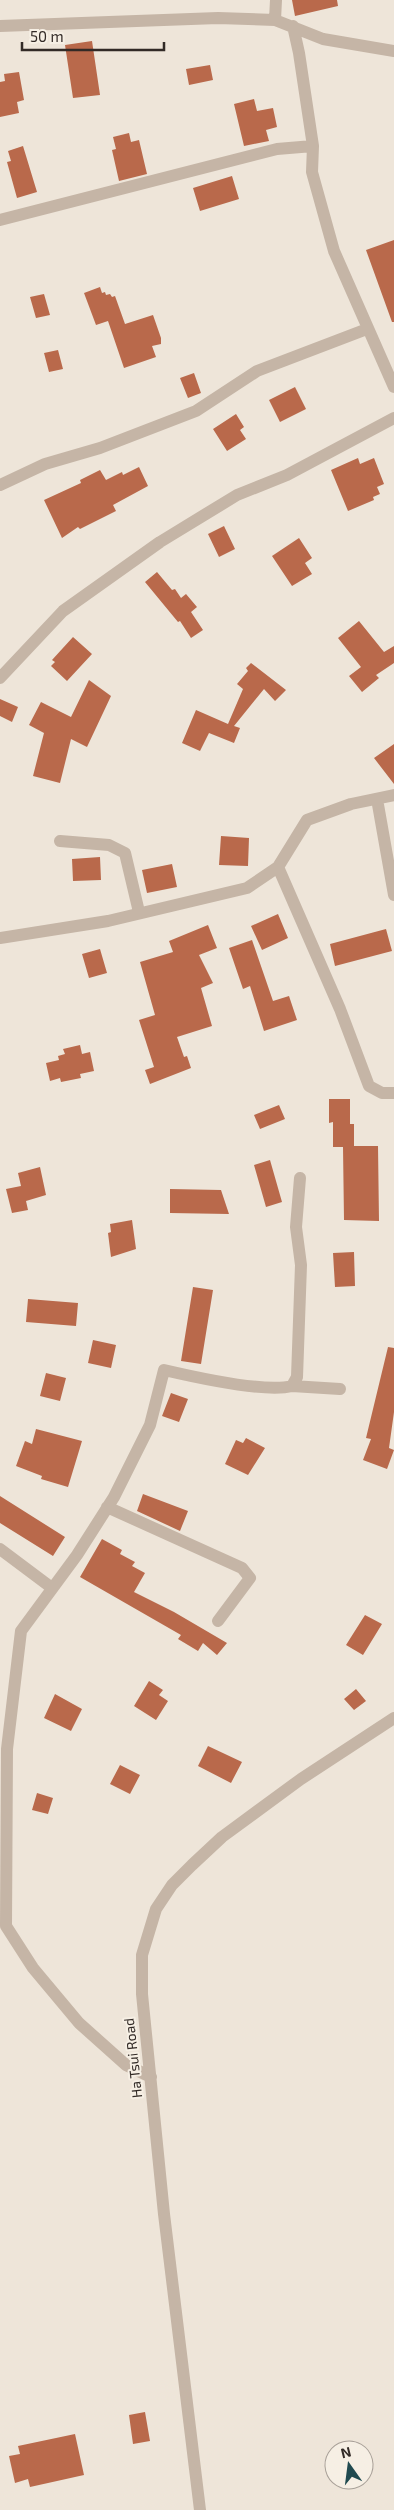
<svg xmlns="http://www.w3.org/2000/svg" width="394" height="2510" font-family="'Exo 2',sans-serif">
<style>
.building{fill:#b9694b}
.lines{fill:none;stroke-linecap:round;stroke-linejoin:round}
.minor{stroke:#c5b5a6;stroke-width:12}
.labels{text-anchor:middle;stroke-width:4;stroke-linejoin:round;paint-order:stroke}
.street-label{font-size:14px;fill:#322a26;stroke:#f6efe4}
</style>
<rect width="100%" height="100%" fill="#eee5d9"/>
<path class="building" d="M292 0H337L338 6 295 16Z
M92 41 100 95 73 98 65 45Z
M210 65 213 80 189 85 186 69Z
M19 72 24 100 17 102 19 113 0 117V82L5 81 4 74Z
M254 99 257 111 273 108 277 127 266 130 269 141 244 146 234 104Z
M129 133 131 142 139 140 147 174 119 181 112 150 116 149 113 137Z
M23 146 37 192 17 198 7 162 11 161 8 151Z
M232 176 239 199 200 211 193 188Z
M394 240V322H392L366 250Z
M100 287 102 293 105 292 106 295 110 294 112 297 115 296 125 324 153 315 161 338V344L152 346 156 357 124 368 108 321 96 325 84 293Z
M44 294 50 315 36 318 30 297Z
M58 350 63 369 49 372 44 353Z
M194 373 201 393 188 398 180 378Z
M295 387 306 409 280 422 269 400Z
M236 414 244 427 240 430 246 439 227 451 213 429Z
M358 458 360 464 374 458 384 484 377 487 380 494 373 497 374 500 348 511 331 470Z
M139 467 148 486 113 505 116 511 80 529 78 527 62 538 44 500 81 483 80 480 100 470 106 480 122 472 123 475Z
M224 526 235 549 219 557 208 534Z
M299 538 312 558 305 563 312 574 292 586 272 556Z
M157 572 172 590 175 589 181 598 186 594 197 607 191 612 203 630 191 638 180 621 178 622 145 582Z
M359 621 384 652 394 646V663L376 675 379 678 362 692 349 676 361 667 338 638Z
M73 637 92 654 67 681 51 666 55 662 52 660Z
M251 663 286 690 275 701 264 689 234 726 240 728 234 743 209 733 200 751 182 743 196 710 228 724 243 689 237 684 248 671 246 668Z
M89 680 111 696 87 747 71 739 60 783 33 776 44 733 29 725 41 702 71 717Z
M0 699 18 707 12 722 0 716Z
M394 744V784L374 758Z
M221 836 249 838 248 866 219 865Z
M100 857 101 880 73 881 72 859Z
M172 864 177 887 147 893 142 870Z
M278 914 288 938 262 950 251 926Z
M208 925 217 948 199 955 213 983 201 988 212 1026 177 1037 184 1057 187 1056 191 1068 150 1084 145 1070 154 1067 139 1020 155 1015 140 962 173 952 169 941Z
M386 929 392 951 335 966 330 944Z
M252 940 273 1001 289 996 297 1020 264 1031 250 986 243 989 229 948Z
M100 949 107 973 89 978 82 954Z
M80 1045 82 1054 90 1052 94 1071 80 1074 81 1078 61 1082 60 1078 50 1081 46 1063 59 1060 58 1056 65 1054 63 1049Z
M329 1099H350V1124H354V1146H378L379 1221 344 1220 343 1147H333V1122L329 1123Z
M279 1105 285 1119 260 1129 254 1115Z
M270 1160 282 1202 266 1207 254 1165Z
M40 1167 46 1195 26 1201 28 1210 12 1213 6 1189 21 1186 18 1173Z
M170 1189 221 1190 229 1214 170 1213Z
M132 1220 136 1249 111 1257 108 1233 111 1232 110 1224Z
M354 1252 355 1286 335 1287 333 1253Z
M193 1287 213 1290 201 1364 181 1361Z
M28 1299 78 1303 76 1326 26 1322Z
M93 1340 116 1345 111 1368 88 1363Z
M388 1347 394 1348V1412L389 1448 394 1450 387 1469 363 1460 371 1439 366 1438Z
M46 1373 66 1378 60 1401 40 1396Z
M171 1393 188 1399 179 1422 162 1416Z
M36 1429 82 1441 68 1487 41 1479 42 1476 16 1466 25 1441 32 1444Z
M246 1438 265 1448 248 1475 225 1464 236 1440 243 1443Z
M143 1494 188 1511 180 1531 137 1511Z
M0 1496 65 1537 53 1556 0 1523Z
M102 1539 122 1550 120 1554 135 1562 132 1566 145 1573 134 1592 174 1612 227 1643 217 1655 203 1643 198 1651 178 1639 181 1635 80 1577Z
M365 1615 382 1624 363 1655 346 1645Z
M149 1681 163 1690 159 1695 168 1701 156 1720 134 1706Z
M356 1689 366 1701 354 1710 344 1699Z
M55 1694 82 1709 71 1731 44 1718Z
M208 1746 242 1762 231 1783 198 1766Z
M120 1765 140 1775 130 1794 110 1784Z
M37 1793 53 1798 48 1814 32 1810Z
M145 2412 150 2441 133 2444 129 2415Z
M75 2434 84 2475 30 2487 28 2479 15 2483 9 2456 20 2454 18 2446Z"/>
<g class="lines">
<path class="minor" d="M275 20 276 0
M0 26 218 18 275 20 323 39 394 51
M293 26 299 53 313 146 312 172 334 251 394 387
M0 220 277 149 313 146
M0 485 45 464 100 448 196 411 257 371 367 329
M0 678 63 611 160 542 237 495 287 475 394 418
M377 799 394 895
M60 841 109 845 125 853 139 912
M278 867 340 1009 369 1086 382 1093H394
M0 938 108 921 247 888 278 867 307 820 351 804 394 795
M292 1386 340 1389
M107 1507 242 1568 250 1578 218 1621
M0 1549 52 1588
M151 2077 126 2065 79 2023 33 1968 6 1926 7 1749 21 1631 77 1555 114 1497 150 1425 164 1370C194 1377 265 1393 292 1386L297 1377 301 1265 296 1227 300 1178
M200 2510 164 2214 142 1994V1955L156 1909 172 1885 192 1865 222 1837 301 1779 394 1718"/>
</g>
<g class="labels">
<g class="street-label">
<text transform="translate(133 2058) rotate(-96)" y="5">Ha Tsui Road</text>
</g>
</g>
<g transform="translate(349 2465) rotate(346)"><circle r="24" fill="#f6efe4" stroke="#a8a098"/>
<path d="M0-4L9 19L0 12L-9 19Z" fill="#204a4f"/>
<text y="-8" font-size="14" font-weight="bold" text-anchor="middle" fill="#322a26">N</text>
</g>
<path d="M22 42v8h142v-8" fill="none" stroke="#322a26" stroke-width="2.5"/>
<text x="30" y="42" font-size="15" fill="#322a26" stroke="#f6efe4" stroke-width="4" paint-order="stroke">50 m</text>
</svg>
